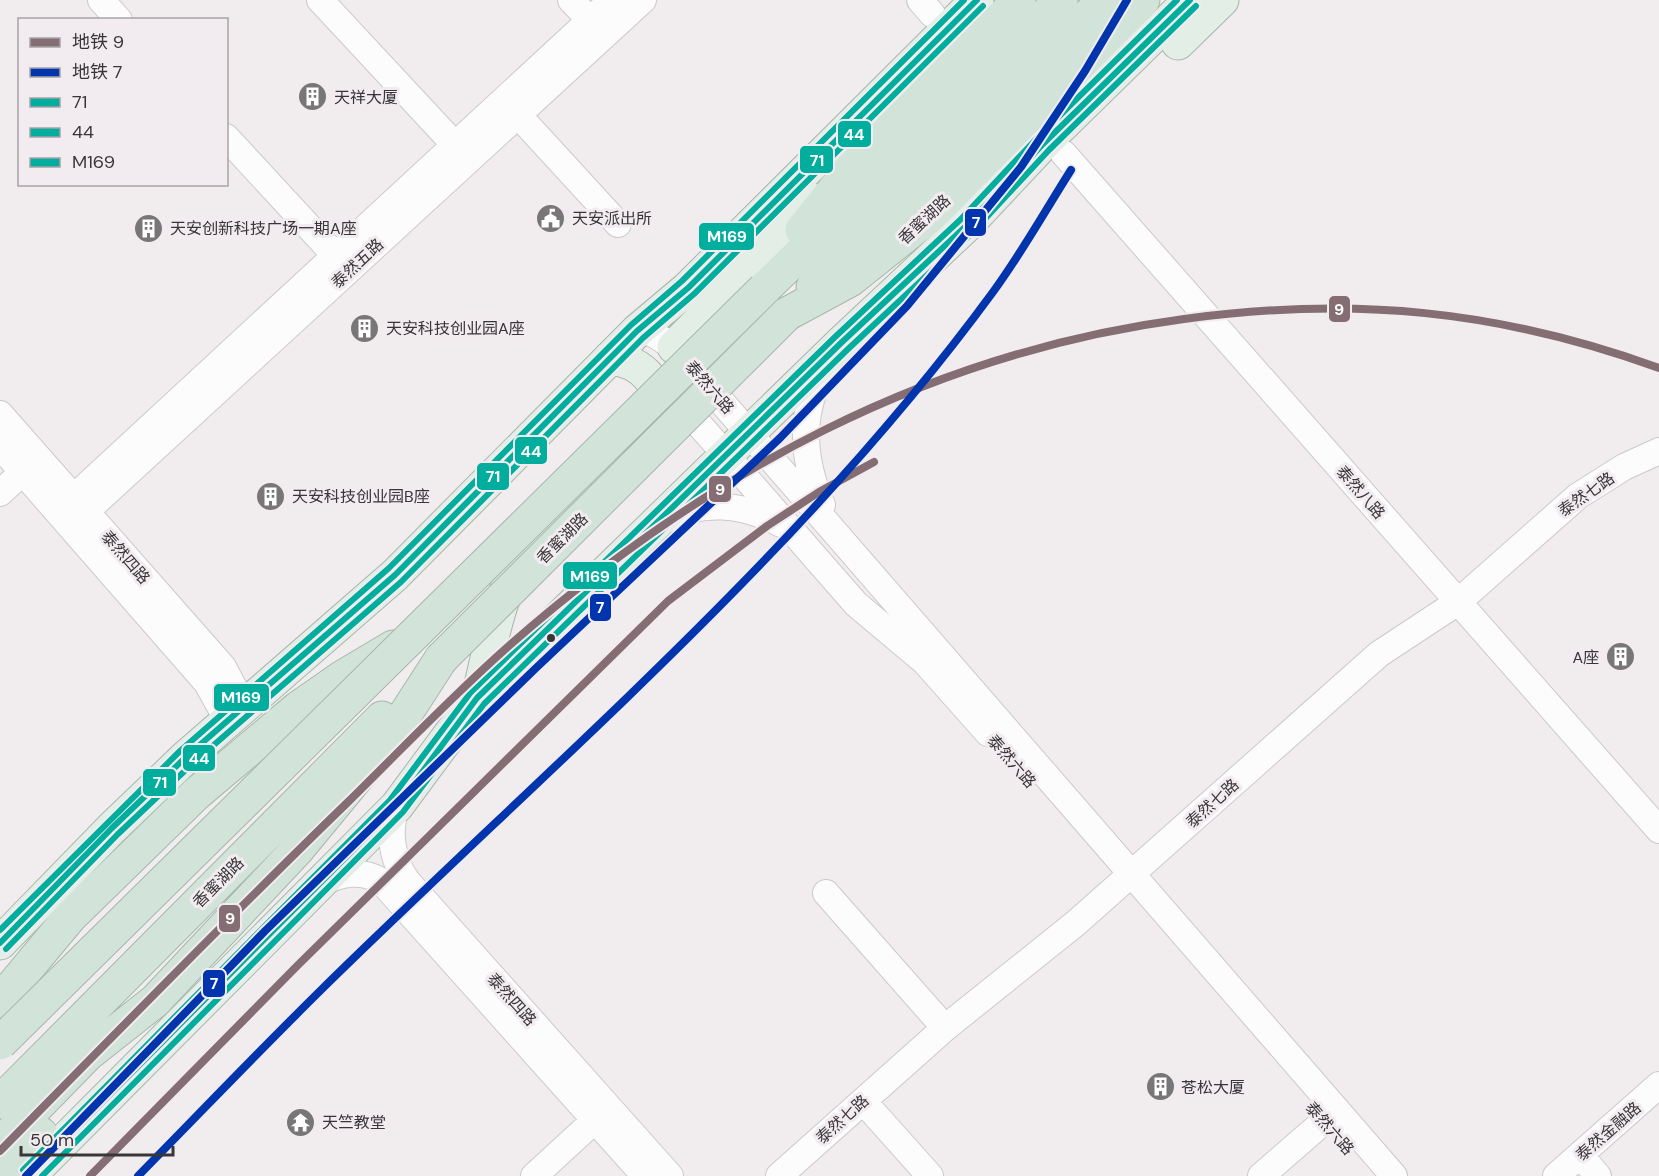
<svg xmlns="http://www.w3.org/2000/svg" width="1659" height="1176" font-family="'DM Sans','Noto Sans SC',sans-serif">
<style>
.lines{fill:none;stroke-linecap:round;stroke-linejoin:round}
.minor-casing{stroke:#ccc9cb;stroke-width:28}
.major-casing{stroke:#a6b7ad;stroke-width:35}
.highway-casing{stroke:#a6b7ad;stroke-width:35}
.minor{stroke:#fdfcfd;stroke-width:26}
.major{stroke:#e3eee7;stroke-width:33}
.highway{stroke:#d2e4da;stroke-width:33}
.highway-bridge-casing{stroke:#a6b7ad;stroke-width:35;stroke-linecap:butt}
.highway-bridge{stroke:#d2e4da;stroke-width:33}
.bus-1-casing{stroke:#f2ecf0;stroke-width:10}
.bus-2-casing{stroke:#f2ecf0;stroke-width:10}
.bus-3-casing{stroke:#f2ecf0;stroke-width:10}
.bus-1{stroke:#01ad9c;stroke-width:6}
.bus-2{stroke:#01ad9c;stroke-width:6}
.bus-3{stroke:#01ad9c;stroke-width:6}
.metro-1-casing{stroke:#f2ecf0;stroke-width:12}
.metro-2-casing{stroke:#f2ecf0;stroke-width:12}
.metro-1{stroke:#846e74;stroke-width:8}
.metro-2{stroke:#0035ad;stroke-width:8}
.bus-dot{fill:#383637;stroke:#f2ecf0;stroke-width:2}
.labels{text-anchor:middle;stroke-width:6;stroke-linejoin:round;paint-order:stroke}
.poi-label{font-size:16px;fill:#383637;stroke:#f2ecf0;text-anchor:start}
.street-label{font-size:16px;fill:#383637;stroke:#f2ecf0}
.line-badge{stroke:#f2ecf0;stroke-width:2}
.badge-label{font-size:16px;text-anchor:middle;font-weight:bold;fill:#fff}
</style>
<rect width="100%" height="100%" fill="#f1edef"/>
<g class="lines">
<defs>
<path id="minor" d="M101 0 119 20
M320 0 455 145
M571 0 590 20
M920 0 932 14
M518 115 618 224
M226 137 347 268
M1064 154 1659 830
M637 331 652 333 674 347 1394 1176
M676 398 856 604 925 662 988 733
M0 414 223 667 244 707
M0 446 207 683 228 721
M0 493 23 472
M822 505C801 457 798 409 828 363
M58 512 612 0
M665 520C702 499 744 504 781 524
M70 526 643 0
M397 806C387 830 392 860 407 881L670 1176
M322 883C341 872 363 870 381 881L645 1176
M826 893 945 1028
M863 1101 930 1176
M1580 1155 1598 1176
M534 1176 595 1120
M779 1176 945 1028 1076 923 1379 654 1458 602 1578 496 1624 467 1659 451
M1261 1176 1337 1110
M1556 1176 1659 1085"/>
<path id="major" d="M1178 43 1222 0
M674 347 758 262 772 243 784 217 805 196
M610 358C642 361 669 387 652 420
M478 697C489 654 498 594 523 557 538 534 558 514 578 495
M0 943 112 828 186 757 395 575 637 331 688 288 977 0
M29 1176 397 806 477 698 841 343 966 226 1043 144 1190 0"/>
<path id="highway" d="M802 230 850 170 1019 0
M813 287 1104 0
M764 289 1061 0
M787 314 850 280 930 216 1143 0
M0 1001 70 917 196 794 298 708 341 678 393 647
M0 1102 382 718
M0 1144 88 1054 155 1001 297 850 392 735 441 659
M0 1175 41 1134"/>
</defs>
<use href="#minor" class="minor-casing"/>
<use href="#major" class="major-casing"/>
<use href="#highway" class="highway-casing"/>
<use href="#minor" class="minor"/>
<use href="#major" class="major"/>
<use href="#highway" class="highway"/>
<defs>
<path id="highway-bridge" d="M441 659 787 314
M0 1043 764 289"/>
</defs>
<use href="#highway-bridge" class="highway-bridge-casing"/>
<use href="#highway-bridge" class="highway-bridge"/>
<defs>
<path id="bus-1" d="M0 943 112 828 186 757 395 575 637 331 688 288 977 0
M29 1176 397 806 477 698 841 343 966 226 1043 144 1190 0"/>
<path id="bus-2" d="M6 949 118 834 192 764 401 582 643 338 694 294 983 6
M42 1176 403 812 484 704 847 350 972 233 1049 150 1196 6"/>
<path id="bus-3" d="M0 930 180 751 389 568 631 325 682 281 964 0
M23 1170 390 800 471 692 835 337 960 220 1037 138 1177 0"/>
</defs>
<use href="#bus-1" class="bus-1-casing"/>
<use href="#bus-2" class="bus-2-casing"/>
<use href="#bus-3" class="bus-3-casing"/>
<use href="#bus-1" class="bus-1"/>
<use href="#bus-2" class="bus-2"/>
<use href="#bus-3" class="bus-3"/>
<defs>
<path id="metro-1" d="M0 1151C115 1034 230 916 348 802 402 749 454 694 511 644 705 474 926 353 1184 319 1353 296 1499 310 1659 368
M90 1176 298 965 668 601 767 526 819 492 874 462"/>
<path id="metro-2" d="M26 1176 265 931 536 668 780 438 907 306 1021 167 1085 71 1127 0
M138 1176C199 1114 260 1050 322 989 552 763 801 554 993 292 1021 254 1045 211 1071 170"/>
</defs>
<use href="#metro-1" class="metro-1-casing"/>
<use href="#metro-2" class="metro-2-casing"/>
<use href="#metro-1" class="metro-1"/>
<use href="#metro-2" class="metro-2"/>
</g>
<defs>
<symbol id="building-disc" viewBox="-11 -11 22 22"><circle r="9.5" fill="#797677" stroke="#f2ecf0"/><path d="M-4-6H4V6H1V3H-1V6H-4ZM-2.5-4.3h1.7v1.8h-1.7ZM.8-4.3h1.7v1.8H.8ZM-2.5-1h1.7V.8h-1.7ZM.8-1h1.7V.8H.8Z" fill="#fff"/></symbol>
<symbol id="civic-disc" viewBox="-11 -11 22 22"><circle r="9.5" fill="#797677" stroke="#f2ecf0"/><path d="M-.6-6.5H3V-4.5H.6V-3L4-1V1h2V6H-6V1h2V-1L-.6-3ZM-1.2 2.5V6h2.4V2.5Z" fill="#fff"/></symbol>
<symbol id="temple-disc" viewBox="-11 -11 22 22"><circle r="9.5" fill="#797677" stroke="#f2ecf0"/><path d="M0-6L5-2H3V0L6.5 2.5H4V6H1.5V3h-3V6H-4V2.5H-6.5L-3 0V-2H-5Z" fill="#fff"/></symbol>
</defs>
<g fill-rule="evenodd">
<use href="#building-disc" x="296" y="80" width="33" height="33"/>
<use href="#civic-disc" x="534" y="202" width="33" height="33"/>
<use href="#building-disc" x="132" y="212" width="33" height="33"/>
<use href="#building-disc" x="348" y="312" width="33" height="33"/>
<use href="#building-disc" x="254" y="480" width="33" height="33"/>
<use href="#building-disc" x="1604" y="640" width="33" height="33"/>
<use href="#building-disc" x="1144" y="1070" width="33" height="33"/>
<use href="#temple-disc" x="284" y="1106" width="33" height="33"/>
</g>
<circle class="bus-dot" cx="551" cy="638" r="5"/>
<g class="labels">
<g class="poi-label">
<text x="334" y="103">天祥大厦</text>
<text x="572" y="224">天安派出所</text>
<text x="170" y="234">天安创新科技广场一期A座</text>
<text x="386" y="334">天安科技创业园A座</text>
<text x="292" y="502">天安科技创业园B座</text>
<text x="1599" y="663" text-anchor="end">A座</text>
<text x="1181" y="1093">苍松大厦</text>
<text x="322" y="1128">天竺教堂</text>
</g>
<g class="street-label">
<text transform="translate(924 219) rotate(-43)" y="6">香蜜湖路</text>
<text transform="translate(357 263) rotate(-43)" y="6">泰然五路</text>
<text transform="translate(710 387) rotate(49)" y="6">泰然六路</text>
<text transform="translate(1361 492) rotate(49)" y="6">泰然八路</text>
<text transform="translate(1586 494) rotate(-35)" y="6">泰然七路</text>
<text transform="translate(562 538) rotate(-45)" y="6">香蜜湖路</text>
<text transform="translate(126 557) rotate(49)" y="6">泰然四路</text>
<text transform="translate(1012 761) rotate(49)" y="6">泰然六路</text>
<text transform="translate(1212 803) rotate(-42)" y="6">泰然七路</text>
<text transform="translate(218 882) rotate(-45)" y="6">香蜜湖路</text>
<text transform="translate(512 999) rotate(48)" y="6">泰然四路</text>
<text transform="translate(842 1119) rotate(-42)" y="6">泰然七路</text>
<text transform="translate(1330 1128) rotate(49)" y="6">泰然六路</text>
<text transform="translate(1608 1131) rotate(-41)" y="6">泰然金融路</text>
</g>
</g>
<g class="line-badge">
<rect x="837" y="120" width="35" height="28" rx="6" fill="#01ad9c"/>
<rect x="799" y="145" width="35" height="29" rx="6" fill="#01ad9c"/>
<rect x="964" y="208" width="23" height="29" rx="6" fill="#0035ad"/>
<rect x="698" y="222" width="57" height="29" rx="6" fill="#01ad9c"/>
<rect x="1328" y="295" width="23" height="28" rx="6" fill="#846e74"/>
<rect x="514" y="436" width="34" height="29" rx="6" fill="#01ad9c"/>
<rect x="476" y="462" width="34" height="29" rx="6" fill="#01ad9c"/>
<rect x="708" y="475" width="24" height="28" rx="6" fill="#846e74"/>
<rect x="562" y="561" width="56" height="29" rx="6" fill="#01ad9c"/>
<rect x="589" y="593" width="23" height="29" rx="6" fill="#0035ad"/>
<rect x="213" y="683" width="57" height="29" rx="6" fill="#01ad9c"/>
<rect x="182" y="744" width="34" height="28" rx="6" fill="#01ad9c"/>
<rect x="142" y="768" width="35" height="29" rx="6" fill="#01ad9c"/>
<rect x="218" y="904" width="23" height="29" rx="6" fill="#846e74"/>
<rect x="202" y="969" width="24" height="29" rx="6" fill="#0035ad"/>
</g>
<g class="badge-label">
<text x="854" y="140">44</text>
<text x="817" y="166">71</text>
<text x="976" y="228">7</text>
<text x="727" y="242">M169</text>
<text x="1339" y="315">9</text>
<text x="531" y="457">44</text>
<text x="493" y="482">71</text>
<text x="720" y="495">9</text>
<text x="590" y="582">M169</text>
<text x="600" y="613">7</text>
<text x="241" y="703">M169</text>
<text x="199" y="764">44</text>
<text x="160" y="788">71</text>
<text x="230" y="924">9</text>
<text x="214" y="989">7</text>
</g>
<rect x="18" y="18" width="210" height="168" fill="#f2ecf0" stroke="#a8a3a6" stroke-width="1.5"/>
<rect x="30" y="38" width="30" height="9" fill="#846e74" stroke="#a8a3a6" stroke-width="1.5"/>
<text x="72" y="48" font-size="18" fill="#383637">地铁 9</text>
<rect x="30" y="68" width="30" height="9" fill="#0035ad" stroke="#a8a3a6" stroke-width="1.5"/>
<text x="72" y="78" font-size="18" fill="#383637">地铁 7</text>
<rect x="30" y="98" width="30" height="9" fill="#01ad9c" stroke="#a8a3a6" stroke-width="1.5"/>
<text x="72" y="108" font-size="18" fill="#383637">71</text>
<rect x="30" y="128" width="30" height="9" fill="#01ad9c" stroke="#a8a3a6" stroke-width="1.5"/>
<text x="72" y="138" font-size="18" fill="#383637">44</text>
<rect x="30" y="158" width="30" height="9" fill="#01ad9c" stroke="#a8a3a6" stroke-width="1.5"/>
<text x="72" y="168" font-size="18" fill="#383637">M169</text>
<path d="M21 1146v9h152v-9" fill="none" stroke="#383637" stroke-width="3"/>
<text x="30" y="1146" font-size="18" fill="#383637" stroke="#f2ecf0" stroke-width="4.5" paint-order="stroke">50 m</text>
</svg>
